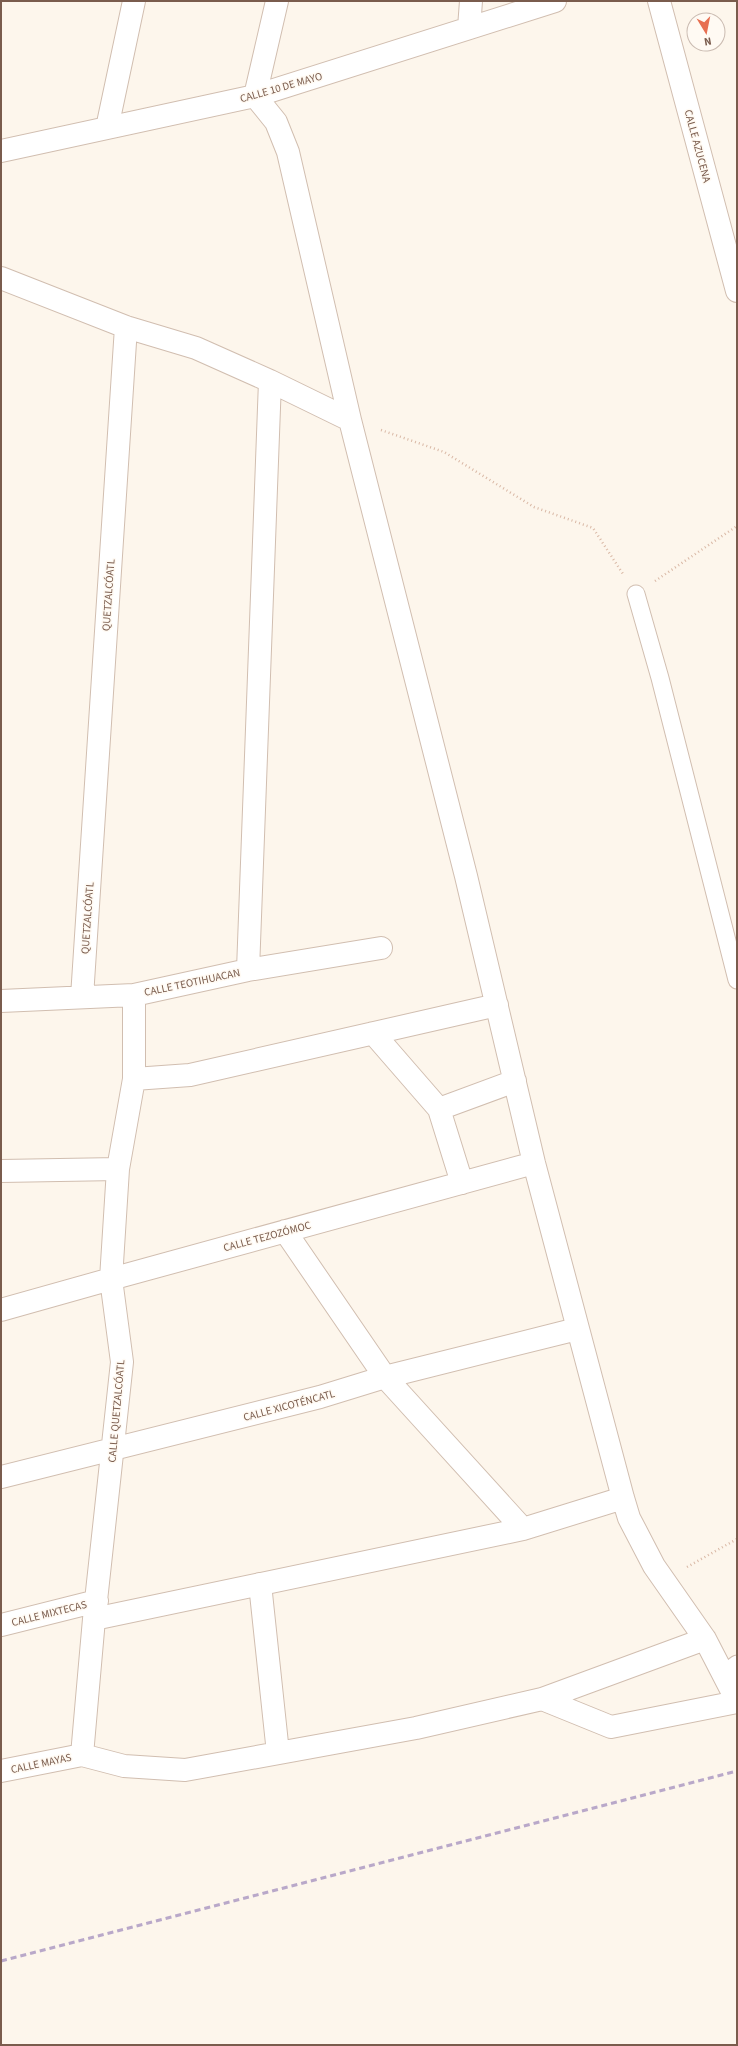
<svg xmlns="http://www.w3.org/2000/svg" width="738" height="2046" font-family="'Source Sans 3',sans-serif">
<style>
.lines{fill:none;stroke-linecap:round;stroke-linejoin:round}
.service-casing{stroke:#d1beb0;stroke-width:19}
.minor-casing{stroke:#d1beb0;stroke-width:24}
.path{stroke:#d9b8a5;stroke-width:2.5;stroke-dasharray:1 3;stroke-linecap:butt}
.service{stroke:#fff;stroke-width:17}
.minor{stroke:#fff;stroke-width:22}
.rail{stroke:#b9a8c9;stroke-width:3;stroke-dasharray:6 4;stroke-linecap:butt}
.labels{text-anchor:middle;stroke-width:3;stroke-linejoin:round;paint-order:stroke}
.street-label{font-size:11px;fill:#7a5c4d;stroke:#fffaf3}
</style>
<rect width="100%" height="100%" fill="#fdf6ec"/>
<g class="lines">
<defs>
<path id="service" d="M636 594 660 678 737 980
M722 1675 737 1664"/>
<path id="minor" d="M277 1 255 96 276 122 288 152 350 420 466 876 534 1163 623 1498 629 1518 654 1566 705 1639 737 1701
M659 1 737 291
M469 28 471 1
M107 128 134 1
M1 151 255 96 555 1
M1 278 126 327 196 348 270 381 248 970
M270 381 350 420
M82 997 126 327
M1 1001 134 995 248 970 381 948
M373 1033 439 1109 462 1183
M134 1079 190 1075 497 1005
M439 1109 515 1081
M1 1171 118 1169
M285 1231 385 1377 523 1529
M1 1310 111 1279 534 1163
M1 1477 320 1397 385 1377 577 1329
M260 1584 278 1753
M94 1619 523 1529 623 1498
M1 1625 97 1601
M542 1699 611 1727 737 1702
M82 1755 94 1619 122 1362 111 1279 118 1169 134 1079V995
M1 1771 82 1755 124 1766 185 1770 416 1728 542 1699 705 1639"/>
</defs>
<use href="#service" class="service-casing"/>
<use href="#minor" class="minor-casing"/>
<path class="path" d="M381 430 444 452 534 507 593 528 623 574
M655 581 737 526
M687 1567 737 1539"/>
<use href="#service" class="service"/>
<use href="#minor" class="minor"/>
<path class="rail" d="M1 1961 737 1771"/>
</g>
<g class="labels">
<g class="street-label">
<text transform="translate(281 87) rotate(-16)" y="4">CALLE 10 DE MAYO</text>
<text transform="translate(698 146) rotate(75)" y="4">CALLE AZUCENA</text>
<text transform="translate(108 595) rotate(-86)" y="4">QUETZALCÓATL</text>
<text transform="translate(87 918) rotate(-86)" y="4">QUETZALCÓATL</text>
<text transform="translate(192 982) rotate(-12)" y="4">CALLE TEOTIHUACAN</text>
<text transform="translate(267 1236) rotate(-15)" y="4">CALLE TEZOZÓMOC</text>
<text transform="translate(289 1405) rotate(-15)" y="4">CALLE XICOTÉNCATL</text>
<text transform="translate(116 1411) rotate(-85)" y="4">CALLE QUETZALCÓATL</text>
<text transform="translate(49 1613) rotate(-14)" y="4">CALLE MIXTECAS</text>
<text transform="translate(41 1763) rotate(-12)" y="4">CALLE MAYAS</text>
</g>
</g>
<rect width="738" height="2046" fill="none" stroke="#7a5c4d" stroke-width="4"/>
<g transform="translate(706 32) rotate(170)"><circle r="19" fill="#fffaf3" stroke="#cabbb1"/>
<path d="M0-3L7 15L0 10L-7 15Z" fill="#e76f51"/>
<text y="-6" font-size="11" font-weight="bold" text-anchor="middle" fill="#7a5c4d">N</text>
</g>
</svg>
